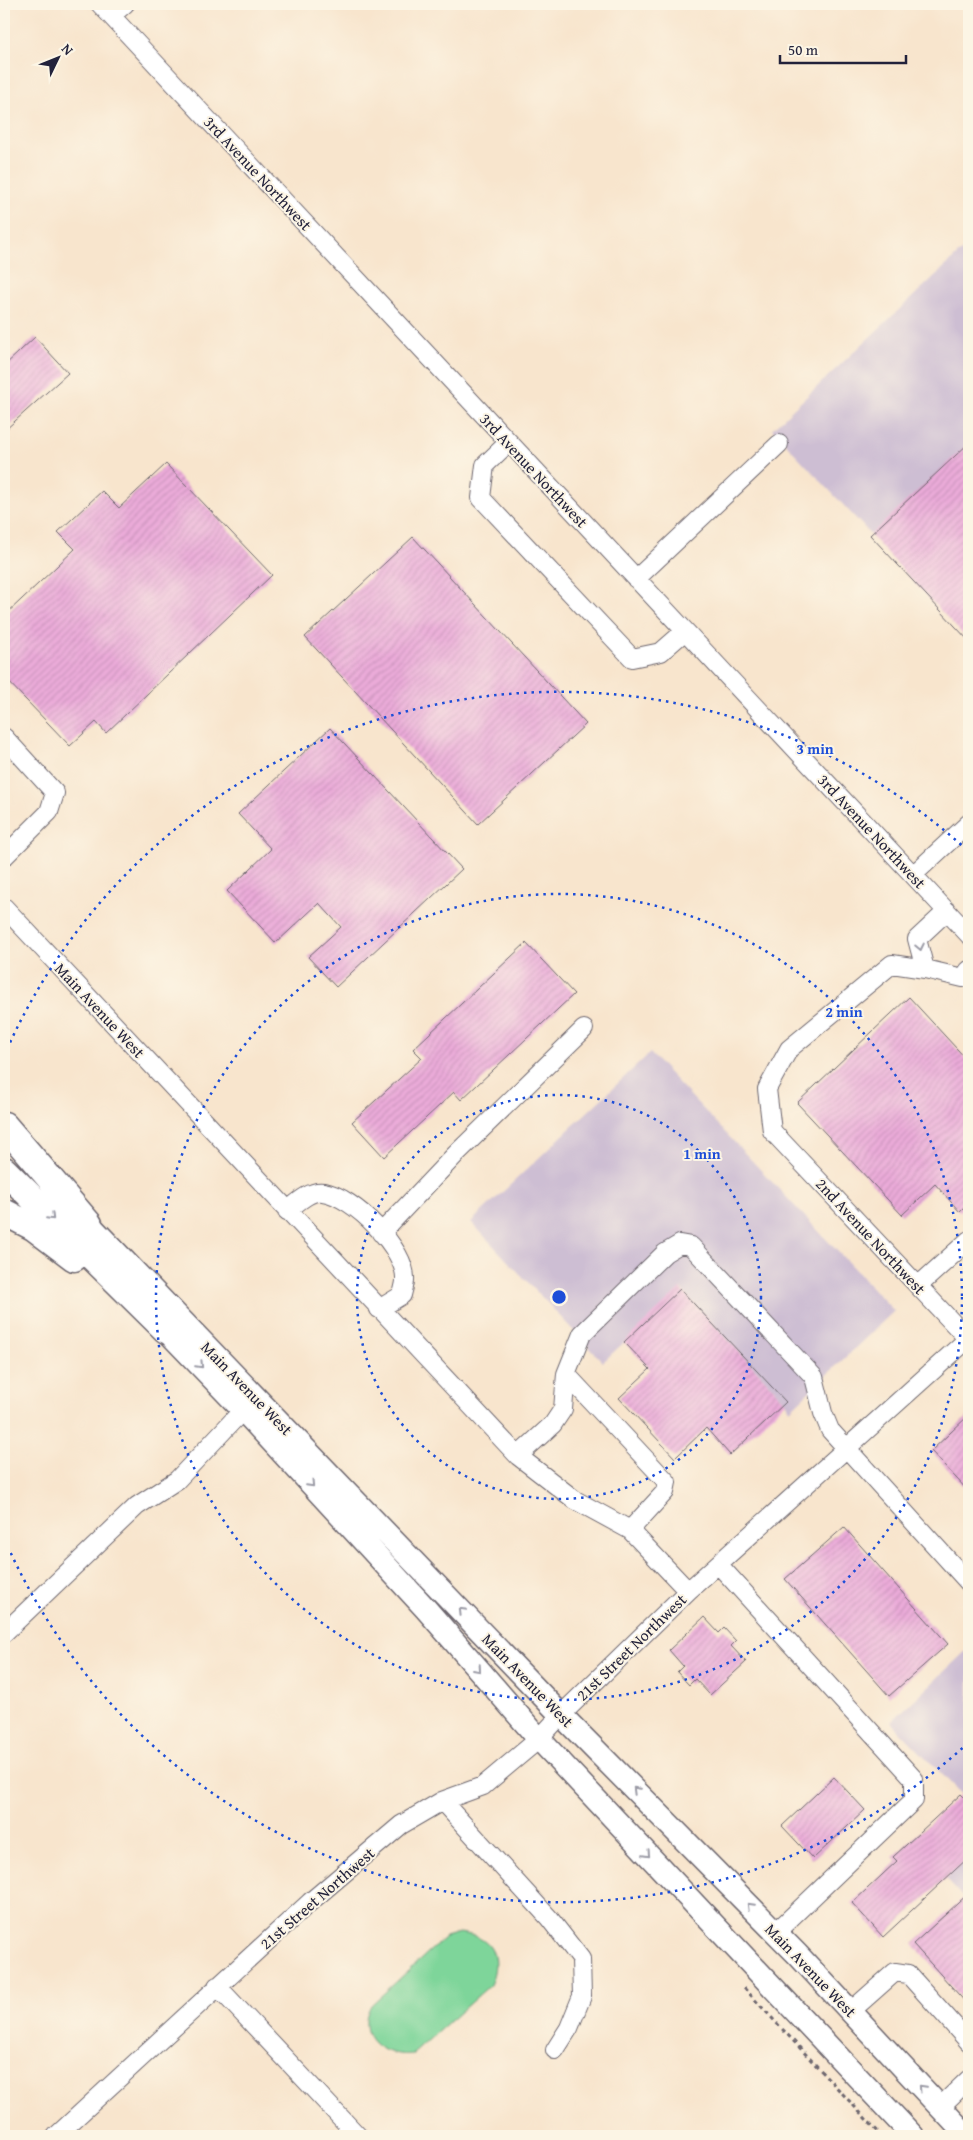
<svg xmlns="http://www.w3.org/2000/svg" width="973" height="2140" font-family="'Gentium Book Plus',serif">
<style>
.industrial{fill:#cdbed3}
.green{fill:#7ed59a;stroke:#507c6a}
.building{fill:url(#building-hatch)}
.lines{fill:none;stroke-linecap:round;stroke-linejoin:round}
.minor-casing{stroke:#6d666e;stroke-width:20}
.major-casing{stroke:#6d666e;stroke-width:25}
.highway-casing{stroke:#6d666e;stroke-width:29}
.path{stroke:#6d666e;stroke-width:3;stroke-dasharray:4 4;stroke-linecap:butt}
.minor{stroke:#fff;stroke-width:18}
.major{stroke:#fff;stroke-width:22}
.highway{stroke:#fff;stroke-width:26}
.oneway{stroke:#9c9ca7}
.ring{fill:none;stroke:#1d4ed8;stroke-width:2.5;stroke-dasharray:2.5 5}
.labels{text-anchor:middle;stroke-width:4;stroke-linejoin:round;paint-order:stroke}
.street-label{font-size:16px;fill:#22223b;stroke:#fcf5e5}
.centre{fill:#1d4ed8;stroke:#fcf5e5;stroke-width:2.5}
.ring-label{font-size:15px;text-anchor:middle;font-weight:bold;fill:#1d4ed8;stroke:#fcf5e5;stroke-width:4;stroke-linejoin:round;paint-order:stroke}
</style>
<defs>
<pattern id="building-hatch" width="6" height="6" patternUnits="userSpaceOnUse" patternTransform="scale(1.25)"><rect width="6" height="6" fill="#ebabd9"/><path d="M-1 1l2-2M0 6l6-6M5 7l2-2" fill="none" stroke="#c993bb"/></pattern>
</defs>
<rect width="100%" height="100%" fill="#fcf5e5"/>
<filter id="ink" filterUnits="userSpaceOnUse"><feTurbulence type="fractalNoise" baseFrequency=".02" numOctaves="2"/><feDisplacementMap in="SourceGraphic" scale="10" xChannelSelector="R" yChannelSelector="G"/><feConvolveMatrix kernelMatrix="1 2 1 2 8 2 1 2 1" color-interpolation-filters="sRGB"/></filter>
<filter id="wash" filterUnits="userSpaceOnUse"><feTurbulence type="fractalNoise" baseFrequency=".0096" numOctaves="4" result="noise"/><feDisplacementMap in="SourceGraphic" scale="20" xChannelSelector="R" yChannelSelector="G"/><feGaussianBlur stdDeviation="1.12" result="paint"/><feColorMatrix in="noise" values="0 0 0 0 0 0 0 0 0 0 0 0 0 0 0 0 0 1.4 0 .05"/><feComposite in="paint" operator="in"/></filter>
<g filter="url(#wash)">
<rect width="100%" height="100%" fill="#f8e5cd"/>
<path class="industrial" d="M969 244V639L772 429Z
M650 1053 894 1311 790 1410 786 1402 681 1289 603 1362 471 1222Z
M969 1648V1802L891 1722Z
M969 1857V1904L946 1879Z"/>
<path class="green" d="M459 1933C492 1936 502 1956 490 1985L413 2054C391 2057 364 2046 366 2020 366 2015 369 2009 371 2005L445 1937Z"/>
<g id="blocks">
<path class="building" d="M35 337 68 373 4 431V366Z
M969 443V641L870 535Z
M166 464 272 575 106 733 96 722 70 746 4 677V616L75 549 58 532 102 491 119 508Z
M413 537 586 724 478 824 305 637Z
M330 728 462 869 336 987 308 957 341 927 319 903 276 943 227 891 271 849 238 814Z
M526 943 574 994 461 1100 454 1092 384 1157 352 1122 422 1058 413 1049Z
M909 997 969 1062V1203L960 1212 935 1184 902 1215 797 1103Z
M680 1289 786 1402 730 1455 706 1428 675 1458 619 1398 650 1369 624 1342Z
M969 1415V1492L931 1451Z
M844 1527 948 1644 889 1696 785 1579Z
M704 1617 719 1633 724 1628 736 1641 731 1646 746 1662 710 1695 695 1679 689 1685 677 1672 683 1666 669 1650Z
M834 1777 865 1810 813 1859 782 1826Z
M961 1794 969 1802V1857L883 1937 852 1903 897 1861 893 1857Z
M969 1893V2006L913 1944Z"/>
</g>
</g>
<g filter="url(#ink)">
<use href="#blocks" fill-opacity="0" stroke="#6d666e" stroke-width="1"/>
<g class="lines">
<defs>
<path id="minor" d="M100 4 969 935
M111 16 125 4
M509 442 485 465 481 498 632 658 661 652 685 631
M636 579 779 444
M4 737 55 793 49 812 4 857
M913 875 969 823
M4 907 518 1456 575 1500 630 1530 688 1591
M947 911 917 939 925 969 963 978 969 970
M925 969 892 964 789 1049 767 1089 772 1131 969 1340
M287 1211C297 1203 310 1190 323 1192 353 1196 407 1250 405 1280 405 1285 403 1290 402 1295L379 1309
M381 1233 456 1154 584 1029
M918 1286 969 1240
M566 1374 667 1482 665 1492 630 1530
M518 1456 553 1424 563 1409 566 1374 582 1334 665 1253 680 1244 691 1246 814 1377 823 1413 830 1430 969 1583
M718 1564 914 1779V1800L776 1932
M4 1633 137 1506 177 1480 243 1410
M442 1801 549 1918 581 1959 582 1996 569 2028 555 2050
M217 1986 358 2136
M851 2011 895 1972 908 1974 969 2042
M940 2107 969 2079
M56 2136 310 1902 401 1825 442 1801 483 1786 539 1739 561 1715 688 1591 969 1338"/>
<path id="major" d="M89 1224 561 1715 797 1954 967 2136
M166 1330 243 1410 426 1609 539 1739 913 2136"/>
<path id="highway" d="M4 1125 89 1224
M4 1170 166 1330
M4 1212 33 1227 74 1258"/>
</defs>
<use href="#minor" class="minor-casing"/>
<use href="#major" class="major-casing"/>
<use href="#highway" class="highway-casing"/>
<path class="path" d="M744 1988 882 2136"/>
<use href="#minor" class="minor"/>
<use href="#major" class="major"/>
<use href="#highway" class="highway"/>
</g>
<defs><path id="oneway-chevron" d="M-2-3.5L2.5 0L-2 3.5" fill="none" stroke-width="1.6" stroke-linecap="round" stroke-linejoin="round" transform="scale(1.25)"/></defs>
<g class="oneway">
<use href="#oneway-chevron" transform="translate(920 947) rotate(78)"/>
<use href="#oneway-chevron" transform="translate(51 1217) rotate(45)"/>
<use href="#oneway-chevron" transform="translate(200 1365) rotate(46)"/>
<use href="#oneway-chevron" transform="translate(311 1484) rotate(47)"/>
<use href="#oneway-chevron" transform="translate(462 1611) rotate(-134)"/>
<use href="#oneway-chevron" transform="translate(478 1669) rotate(49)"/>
<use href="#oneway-chevron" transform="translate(636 1790) rotate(-135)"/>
<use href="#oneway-chevron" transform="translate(647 1854) rotate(47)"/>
<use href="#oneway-chevron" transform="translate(750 1906) rotate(-135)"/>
<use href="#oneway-chevron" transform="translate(922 2088) rotate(-133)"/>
</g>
</g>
<g class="ring">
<circle cx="559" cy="1297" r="202"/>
<circle cx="559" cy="1297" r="403"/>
<path d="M968 1743A605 605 0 0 1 4 1538M4 1056A605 605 0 0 1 968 851"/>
</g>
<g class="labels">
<g class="street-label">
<text transform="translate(258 173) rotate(47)" y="6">3rd Avenue Northwest</text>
<text transform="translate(534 470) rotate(47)" y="6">3rd Avenue Northwest</text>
<text transform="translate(872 831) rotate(47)" y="6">3rd Avenue Northwest</text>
<text transform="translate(100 1010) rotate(47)" y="6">Main Avenue West</text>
<text transform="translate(871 1236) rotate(47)" y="6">2nd Avenue Northwest</text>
<text transform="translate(247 1388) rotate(46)" y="6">Main Avenue West</text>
<text transform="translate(631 1647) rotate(-44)" y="6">21st Street Northwest</text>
<text transform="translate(528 1680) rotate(46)" y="6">Main Avenue West</text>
<text transform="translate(317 1898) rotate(-41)" y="6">21st Street Northwest</text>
<text transform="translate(811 1970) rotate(46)" y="6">Main Avenue West</text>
</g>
</g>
<circle cx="559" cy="1297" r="8" class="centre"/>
<g class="ring-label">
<text x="815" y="754">3 min</text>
<text x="844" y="1017">2 min</text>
<text x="702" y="1159">1 min</text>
</g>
<rect width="973" height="2140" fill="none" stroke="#fcf5e5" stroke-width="20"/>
<g transform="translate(58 58) rotate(47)" stroke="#fcf5e5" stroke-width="4" paint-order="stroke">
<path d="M0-4L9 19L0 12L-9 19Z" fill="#22223b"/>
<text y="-8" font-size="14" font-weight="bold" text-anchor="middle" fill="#22223b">N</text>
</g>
<path d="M780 55v8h126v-8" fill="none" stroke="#22223b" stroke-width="2.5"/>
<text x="788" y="55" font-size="15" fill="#22223b" stroke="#fcf5e5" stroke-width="4" paint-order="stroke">50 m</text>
</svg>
